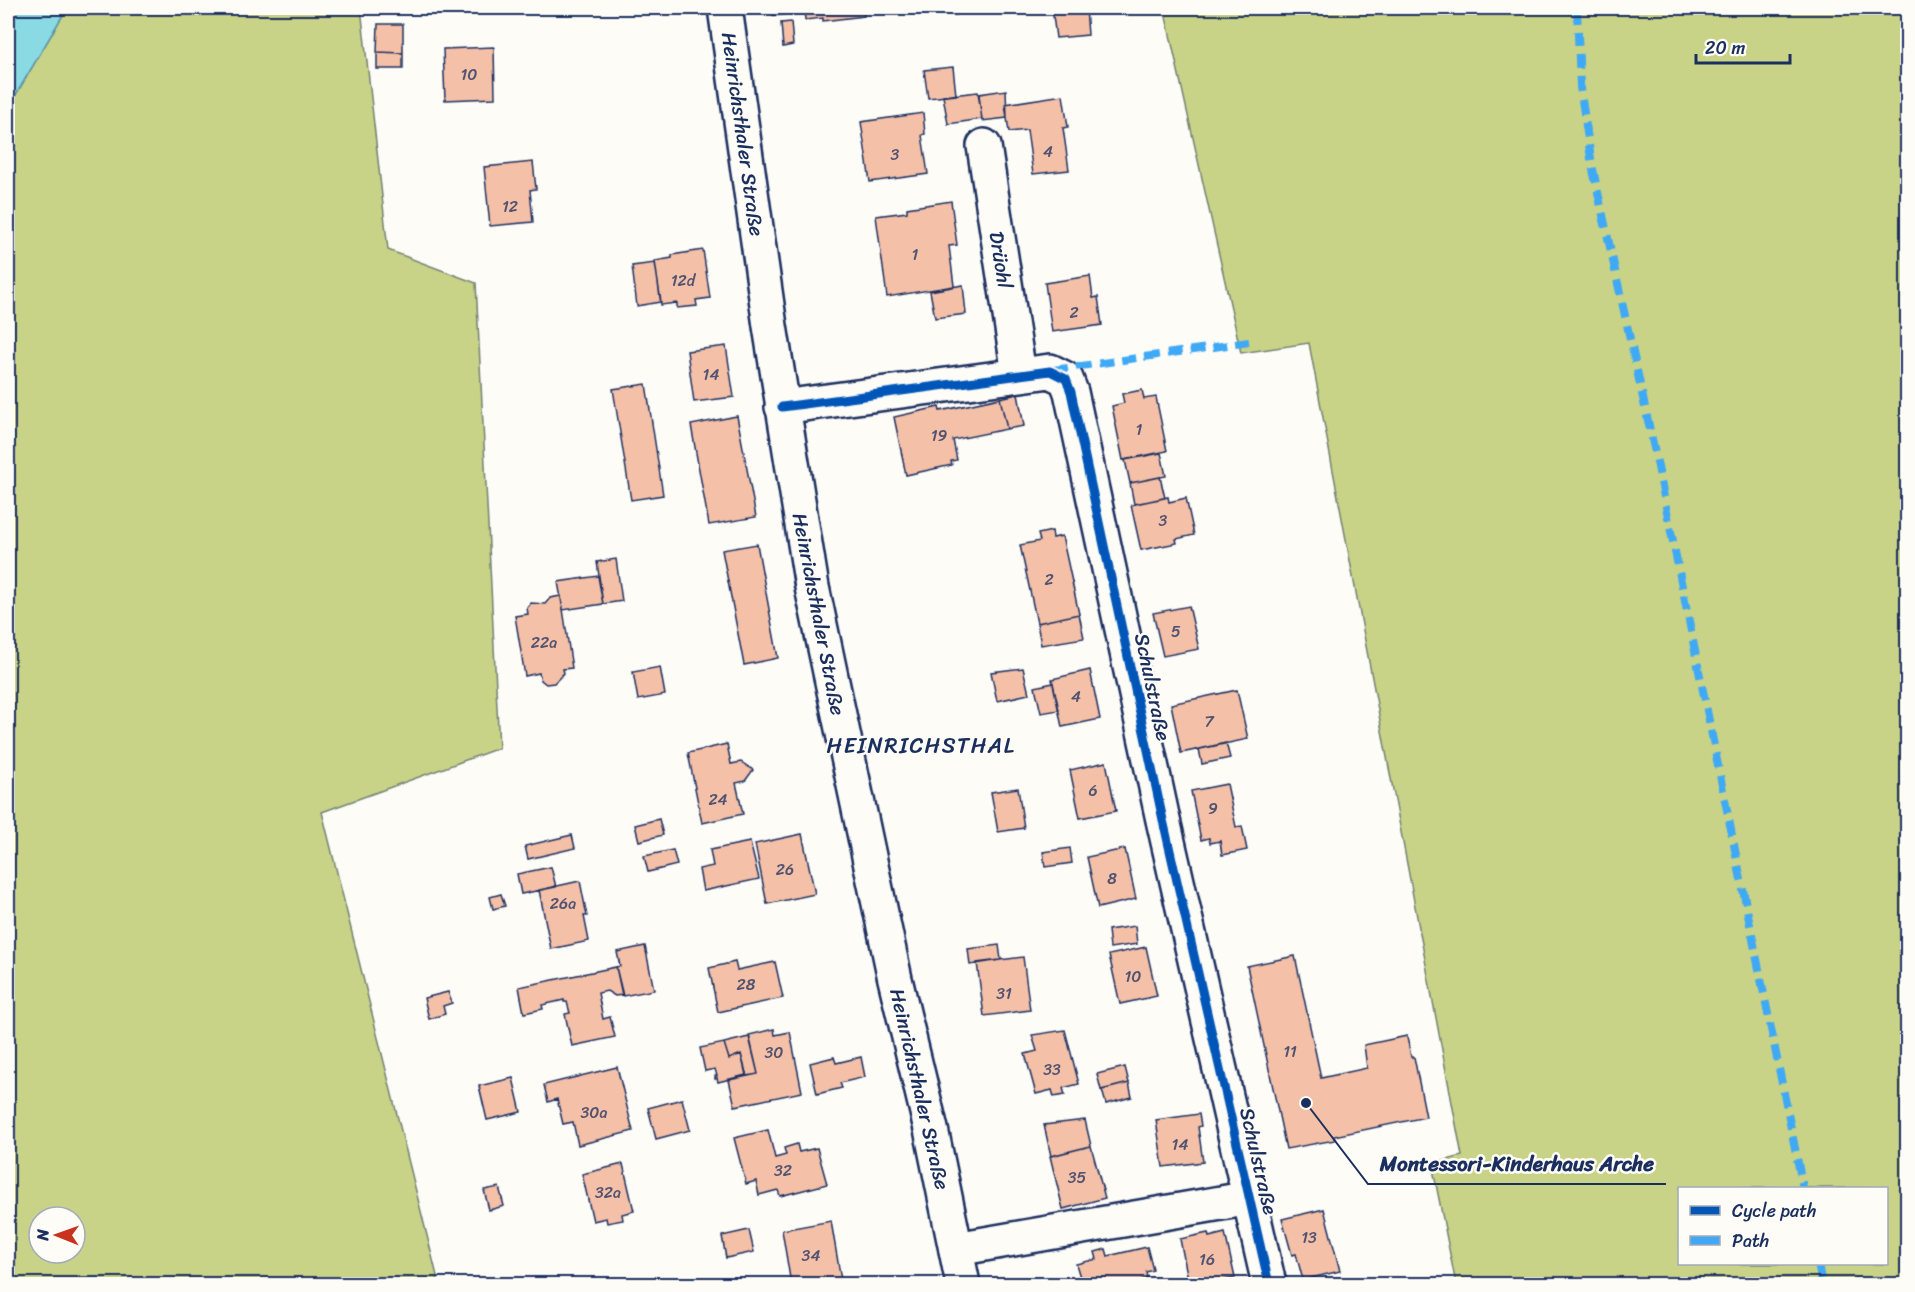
<svg xmlns="http://www.w3.org/2000/svg" width="1915" height="1292" font-family="Sriracha,sans-serif">
<style>
.green{fill:#c8d387;stroke:#728172;stroke-width:1.5;fill-rule:evenodd}
.water{fill:#89dae3;stroke:#5d96ae;stroke-width:1.5}
.building{fill:#f5c0a8;stroke:#1b2f5e;stroke-width:1.5}
.lines{fill:none;stroke-linecap:round;stroke-linejoin:round}
.street-casing{stroke:#1b2f5e;stroke-width:38}
.secondary-casing{stroke:#1b2f5e;stroke-width:38}
.street{stroke:#fdfcf7;stroke-width:33}
.secondary{stroke:#fdfcf7;stroke-width:33}
.quiet{stroke:#3fa9f5;stroke-width:8;stroke-dasharray:15 8;stroke-linecap:butt}
.cycleway-casing{stroke:#fdfcf7;stroke-width:13}
.cycleway{stroke:#0057b8;stroke-width:9}
.labels{text-anchor:middle;stroke-width:5;stroke-linejoin:round;paint-order:stroke}
.number-label{font-size:16px;fill:#525370}
.street-label{font-size:20px;fill:#1b2f5e;stroke:#fdfcf7}
.quarter-label{font-size:22px;letter-spacing:1.5px;fill:#1b2f5e;stroke:#fdfcf7}
.leader{fill:none;stroke:#1b2f5e;stroke-width:2}
.callout-dot{fill:#1b2f5e;stroke:#fdfcf7;stroke-width:2}
.callout-label{font-size:21px;text-anchor:middle;font-weight:bold;fill:#1b2f5e;stroke:#fdfcf7;stroke-width:5;stroke-linejoin:round;paint-order:stroke}
</style>
<rect width="100%" height="100%" fill="#fdfcf7"/>
<filter id="ink" filterUnits="userSpaceOnUse"><feTurbulence type="fractalNoise" baseFrequency=".0167" numOctaves="2"/><feDisplacementMap in="SourceGraphic" scale="12" xChannelSelector="R" yChannelSelector="G"/><feConvolveMatrix kernelMatrix="1 2 1 2 8 2 1 2 1" color-interpolation-filters="sRGB"/></filter>
<g filter="url(#ink)">
<path class="green" d="M67 8H361L388 250 476 283 499 748 322 812 439 1284H8V108ZM39 1217H75V1253H39Z
M1164 8H1907V1284H1456L1432 1164 1462 1156 1309 343 1241 353ZM1886 1188V1264H1680V1188Z"/>
<path class="water" d="M15 8H67L8 108V19Z"/>
<path class="building" d="M772 8H787L788 14 773 16Z
M804 8H863L864 16 823 21V18L805 20Z
M953 8H1000V9L954 15Z
M1052 8H1086L1088 35 1056 38Z
M791 22 793 45 783 47 781 23Z
M378 24H403V53L377 52Z
M494 47 495 98 445 100 443 49Z
M377 52 403 53V69H377Z
M953 67 956 95 928 98 924 70Z
M1006 90 1007 118 982 121 979 94Z
M978 92 982 119 948 124 943 96Z
M1063 95 1068 127 1063 128 1069 170 1033 174 1027 130 1009 132 1005 104Z
M923 113 925 134 922 135 928 174 870 182 861 122Z
M533 162 536 189 530 190 533 222 490 226 484 167Z
M951 201 957 245 949 246 954 286 887 297 876 216 907 212V208Z
M703 250 710 298 696 300 697 306 677 308V303L661 305 655 261 672 258V255Z
M655 263 661 302 637 306 632 266Z
M1090 276 1093 298 1098 297 1102 325 1052 332 1045 283Z
M963 285 966 314 935 318 930 291Z
M726 346 734 397 694 402 687 351Z
M646 384 663 495 631 500 613 389Z
M1142 390 1144 399 1156 397 1167 451 1123 460 1112 406 1124 403 1122 394Z
M1018 394 1024 426 1007 429 1000 398Z
M1000 398 1007 429 953 440 957 460 951 461 952 465 906 475 894 417 939 407 940 411Z
M737 416 756 517 709 525 691 425Z
M1161 453 1166 476 1130 483 1125 460Z
M1160 477 1165 498 1134 504 1130 483Z
M1168 497 1169 502 1186 498 1194 535 1176 539 1177 543 1141 550 1131 505Z
M1052 531 1053 538 1062 536 1079 614 1037 623 1020 545 1040 541 1038 534Z
M757 544 778 658 744 665 722 550Z
M616 559 622 601 603 604 597 562Z
M598 576 603 604 563 610 558 582Z
M561 596 572 668 563 669 564 673 554 683 546 684 541 680 539 673 525 676 515 616 528 614 527 608 531 603 545 604 550 598Z
M1189 606 1199 649 1163 656 1153 613Z
M1079 614 1084 638 1041 645 1037 623Z
M660 667 665 695 638 700 633 672Z
M1023 668 1029 694 997 701 991 672Z
M1090 670 1100 719 1062 727 1052 679Z
M1053 683 1059 710 1041 713 1035 687Z
M1237 690 1248 739 1181 753 1171 704Z
M1226 743 1230 758 1202 764 1199 749Z
M727 744 731 764 741 762 753 770 745 781 736 783 743 814 702 823 688 753Z
M1106 762 1116 811 1080 818 1070 770Z
M1227 784 1236 827 1242 826 1247 850 1222 855 1220 841 1210 843 1209 838 1201 840 1191 791Z
M1018 788 1024 828 998 832 991 792Z
M659 819 663 835 639 841 635 825Z
M802 834 815 894 767 904 755 844Z
M572 835 575 848 528 859 525 846Z
M750 842 759 879 703 891 699 869 713 866 710 850Z
M1070 848 1072 863 1045 867 1043 852Z
M1125 849 1136 899 1098 908 1087 857Z
M673 850 677 865 648 872 644 856Z
M551 867 556 887 521 894 517 874Z
M580 881 587 916H584L589 941 551 949 539 890Z
M501 894 505 906 493 909 490 897Z
M1135 926 1137 944 1110 948 1108 930Z
M999 945 1001 960 970 965 968 949Z
M645 946 654 990 623 996 616 967 620 966 617 952Z
M1146 947 1157 996 1120 1004 1109 955Z
M1295 956 1321 1078 1367 1068 1364 1045 1407 1036 1411 1057H1414L1426 1117 1334 1136 1335 1140 1286 1149 1247 966Z
M1023 957 1030 1010 984 1016 977 963Z
M735 962 737 970 775 962 783 998 718 1012 709 968Z
M616 967 622 995 615 996 607 991 598 993 603 1019 610 1017 615 1037 572 1046 565 1014 570 1013 567 1002H564V1000L542 1005 543 1009 524 1013 519 987Z
M448 992 452 1003 443 1006 445 1014 429 1019 424 998Z
M774 1029 775 1035 790 1032 802 1092 735 1106 729 1080 758 1074 749 1035Z
M1065 1030 1079 1084 1063 1088 1065 1095 1054 1097 1052 1090 1036 1094 1025 1054 1037 1051 1032 1035Z
M749 1037 758 1074 747 1076 741 1054 729 1059 724 1043Z
M724 1043 729 1059 741 1054 746 1075 718 1082 717 1078 715 1079V1076H717L715 1069 705 1071 700 1048Z
M834 1057 836 1063 861 1057 865 1077 840 1083 842 1088 817 1094 810 1063Z
M617 1067 633 1131 578 1145 573 1122 563 1124 557 1099 548 1102 544 1085Z
M1125 1067 1129 1083 1101 1090 1097 1074Z
M513 1078 521 1112 487 1120 479 1086Z
M1129 1083 1132 1097 1106 1104 1102 1090Z
M682 1099 690 1130 656 1139 648 1108Z
M1199 1114 1201 1126 1198 1127 1203 1162 1163 1167 1156 1120Z
M1085 1120 1091 1146 1051 1156 1044 1125Z
M768 1130 775 1158 786 1155 784 1148 797 1144 799 1152 817 1148 827 1184 780 1196 778 1190 759 1195 756 1181 746 1184 734 1138Z
M1091 1146 1105 1198 1063 1209 1050 1156Z
M623 1164 634 1211 622 1214 623 1220 607 1223 606 1218 593 1221 582 1174Z
M499 1187 504 1206 489 1210 484 1190Z
M1324 1209 1340 1271 1303 1280 1296 1254 1292 1255 1282 1219Z
M831 1221 841 1280 813 1284H791L782 1230Z
M749 1230 754 1252 726 1258 722 1236Z
M1208 1233 1209 1237 1225 1233 1235 1278 1224 1280 1221 1284H1189L1180 1239Z
M1147 1247 1153 1270 1146 1272 1147 1278 1135 1282V1284H1082L1076 1264 1097 1259 1095 1252 1106 1249 1108 1256Z"/>
<g class="lines">
<defs>
<path id="street" d="M984 146 1019 374
M782 407 1050 371 1066 379 1071 392 1163 820 1269 1284
M956 1249 1250 1198"/>
<path id="secondary" d="M725 8 770 326 812 587 895 979 931 1129 963 1284"/>
</defs>
<use href="#street" class="street-casing"/>
<use href="#secondary" class="secondary-casing"/>
<use href="#street" class="street"/>
<use href="#secondary" class="secondary"/>
<path class="quiet" d="M1577 8 1580 87 1592 165 1657 462 1803 1188
M1053 370 1249 342
M1818 1264 1822 1284"/>
<defs>
<path id="cycleway" d="M782 407 1050 371 1066 379 1071 392 1163 820 1269 1284"/>
</defs>
<use href="#cycleway" class="cycleway-casing"/>
<use href="#cycleway" class="cycleway"/>
</g>
</g>
<g class="labels">
<g class="number-label">
<text x="469" y="80">10</text>
<text x="1048" y="157">4</text>
<text x="895" y="160">3</text>
<text x="510" y="212">12</text>
<text x="915" y="260">1</text>
<text x="683" y="286">12d</text>
<text x="1074" y="318">2</text>
<text x="711" y="380">14</text>
<text x="1139" y="435">1</text>
<text x="939" y="441">19</text>
<text x="1163" y="526">3</text>
<text x="1049" y="585">2</text>
<text x="1176" y="637">5</text>
<text x="544" y="648">22a</text>
<text x="1076" y="702">4</text>
<text x="1209" y="727">7</text>
<text x="1093" y="796">6</text>
<text x="718" y="805">24</text>
<text x="1213" y="814">9</text>
<text x="785" y="875">26</text>
<text x="1112" y="884">8</text>
<text x="563" y="909">26a</text>
<text x="1133" y="982">10</text>
<text x="746" y="990">28</text>
<text x="1004" y="999">31</text>
<text x="1290" y="1057">11</text>
<text x="774" y="1058">30</text>
<text x="1052" y="1075">33</text>
<text x="594" y="1118">30a</text>
<text x="1180" y="1150">14</text>
<text x="783" y="1176">32</text>
<text x="1077" y="1183">35</text>
<text x="608" y="1198">32a</text>
<text x="1309" y="1243">13</text>
<text x="811" y="1261">34</text>
<text x="1207" y="1265">16</text>
</g>
<g class="street-label">
<text transform="translate(743 134) rotate(82)" y="7">Heinrichsthaler Straße</text>
<text transform="translate(1001 260) rotate(81)" y="7">Drüohl</text>
<text transform="translate(819 614) rotate(79)" y="7">Heinrichsthaler Straße</text>
<text transform="translate(1153 687) rotate(78)" y="7">Schulstraße</text>
<text transform="translate(920 1089) rotate(77)" y="7">Heinrichsthaler Straße</text>
<text transform="translate(1259 1161) rotate(77)" y="7">Schulstraße</text>
</g>
<g class="quarter-label">
<text x="921" y="753">HEINRICHSTHAL</text>
</g>
</g>
<path class="leader" d="M1306 1103L1368 1184H1666"/>
<circle class="callout-dot" cx="1306" cy="1103" r="6"/>
<g class="callout-label">
<text x="1517" y="1171">Montessori-Kinderhaus Arche</text>
</g>
<rect width="1915" height="1292" fill="none" stroke="#fdfcf7" stroke-width="30"/>
<rect x="15" y="15" width="1885" height="1262" fill="none" stroke="#1b2f5e" stroke-width="2" filter="url(#ink)"/>
<rect x="1678" y="1187" width="210" height="78" fill="#fdfcf7" stroke="#a3aaba" stroke-width="1.5"/>
<rect x="1690" y="1206" width="30" height="9" fill="#0057b8" stroke="#a3aaba" stroke-width="1.5"/>
<text x="1732" y="1217" font-size="18" fill="#1b2f5e">Cycle path</text>
<rect x="1690" y="1236" width="30" height="9" fill="#3fa9f5" stroke="#a3aaba" stroke-width="1.5"/>
<text x="1732" y="1247" font-size="18" fill="#1b2f5e">Path</text>
<g transform="translate(57 1235) rotate(271)"><circle r="28" fill="#fdfcf7" stroke="#a3aaba" stroke-width="1.5"/>
<path d="M0-4.5L10 22L0 15L-10 22Z" fill="#c8321e"/>
<text y="-9" font-size="16" font-weight="bold" text-anchor="middle" fill="#1b2f5e">N</text>
</g>
<path d="M1696 54v9h94v-9" fill="none" stroke="#1b2f5e" stroke-width="3"/>
<text x="1705" y="54" font-size="18" fill="#1b2f5e" stroke="#fdfcf7" stroke-width="4.5" paint-order="stroke">20 m</text>
</svg>
